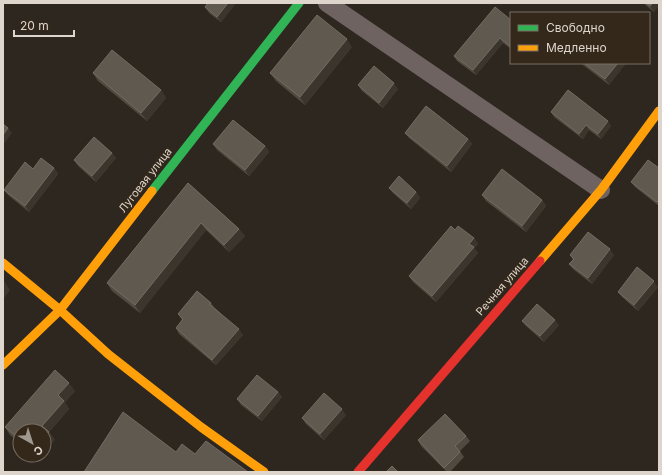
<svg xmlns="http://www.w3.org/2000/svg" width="662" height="475" font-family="Inter,sans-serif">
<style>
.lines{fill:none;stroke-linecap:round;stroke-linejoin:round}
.street{stroke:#6f6361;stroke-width:18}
.fast{stroke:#30b455;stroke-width:9}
.slow{stroke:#ff9f0a;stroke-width:9}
.jam{stroke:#e5322d;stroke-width:9}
.wall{fill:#514a41}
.shaded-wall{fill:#3c352d}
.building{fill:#605950;stroke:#746c63}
.labels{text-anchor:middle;stroke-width:3.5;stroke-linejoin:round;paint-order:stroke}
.street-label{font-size:11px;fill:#ded6cd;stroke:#34281a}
</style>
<rect width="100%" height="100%" fill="#2e2720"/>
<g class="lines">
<path class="street" d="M327 3 601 190"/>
<path class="fast" d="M152 191 299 3"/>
<path class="slow" d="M540 261 601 190 659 111
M3 263 60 310 108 354 201 427 264 472
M3 365 60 310 152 191"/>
<path class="jam" d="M358 472 540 261"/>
</g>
<path class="wall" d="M208 3H236L221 22 209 13 205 7Z
M643 3H659L654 12Z
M511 20V49L503 43 476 75 457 61 454 56Z
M352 47 305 105 276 81 270 73Z
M581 63H626L609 85 583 65Z
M93 73 161 90 166 98 147 121 98 81Z
M358 85 398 89 383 108 362 91Z
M551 112 611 126 601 139 589 130 583 139 554 117Z
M405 133 468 139 472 144 451 172 409 138Z
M213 144 265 146 269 152 249 176 217 150Z
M112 153 116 158 96 182 78 166 74 160Z
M54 168 58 174 29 212 8 195 4 190Z
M659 168V206L635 187 631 182Z
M188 183 239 229 245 236 229 252 206 230 140 313 112 291 107 283Z
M389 188 416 192 420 198 411 209 393 193Z
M482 195 542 200 546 206 526 232 486 201Z
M455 230 474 238 478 244 474 248 478 253 436 302 413 282 409 276Z
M570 255H614L592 284 573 269 569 264 573 260Z
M658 287 638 311 622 297 618 292Z
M211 303 215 308 243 335 216 365 179 334 176 328 182 320 178 314Z
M522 321 559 325 544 342 526 326Z
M75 391 65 402 69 409 49 432 55 440 20 431V443L10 435 5 427Z
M278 392 282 397 262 421 241 405 237 399Z
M346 415 324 440 306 424 302 418Z
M466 436 470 441 460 451 464 457 450 472H447L421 446 418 440Z"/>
<path class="shaded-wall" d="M228 3H236L221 22 217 17Z
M653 3H659V6L654 12 650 6Z
M500 38 503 43 476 75 473 70Z
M347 39 352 47 305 105 300 97Z
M618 63H626L609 85 605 79Z
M394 83 398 89 383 108 379 103Z
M161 90 166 98 147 121 141 113Z
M608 121 611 126 601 139 598 134Z
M586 125 589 130 583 139 579 134Z
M8 128 12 133 3 145V135Z
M468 139 472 144 451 172 447 166Z
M265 146 269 152 249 176 245 170Z
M112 153 116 158 96 182 92 176Z
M54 168 58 174 29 212 25 206Z
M416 192 420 198 411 209 407 203Z
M542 200 546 206 526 232 522 226Z
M201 223 206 230 140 313 135 305Z
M239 229 245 236 229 252 224 245Z
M474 238 478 244 474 248 478 253 436 302 432 296 469 244Z
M610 249 614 255 592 284 588 278Z
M4 281 10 290 3 300V282Z
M654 281 658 287 638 311 634 305Z
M555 320 559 325 544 342 540 336Z
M239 329 243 335 216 365 212 360Z
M69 383 75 391 65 402 69 409 47 434 42 426 58 395Z
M278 392 282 397 262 421 258 416Z
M342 409 346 415 324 440 320 434Z
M49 432 55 440 44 452V438Z
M35 455H42L38 459Z"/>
<path class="building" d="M208 3H228L217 17 205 7Z
M646 3H653L650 6Z
M495 7 511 20V47L500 38 473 70 454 56Z
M317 15 347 39 300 97 270 73Z
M112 50 161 90 141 113 93 73Z
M584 63H618L605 79Z
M374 66 394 83 379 103 358 85Z
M568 90 608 121 598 134 586 125 579 134 551 112Z
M426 106 468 139 447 166 405 133Z
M233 120 265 146 245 170 213 144Z
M3 124 8 128 3 135Z
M94 137 112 153 92 176 74 160Z
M41 158 54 168 25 206 4 190 25 162 33 169Z
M648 160 659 168V200L657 202 631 182Z
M502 169 542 200 522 226 482 195Z
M399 176 416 192 407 203 389 188Z
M188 183 239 229 224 245 201 223 135 305 107 283Z
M451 226 455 230 458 226 474 238 469 244 474 247 432 296 409 276Z
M588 232 610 249 588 278 569 264 574 259 570 255Z
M637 267 654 281 634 305 618 292Z
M197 291 211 303 209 304 239 329 212 360 176 328 183 319 178 314Z
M537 304 555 320 540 336 522 321Z
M55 370 69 383 58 395 64 401 42 426 49 432 44 438V431H20V440L5 427Z
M257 375 278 392 258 416 237 399Z
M324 393 342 409 320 434 302 418Z
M123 412 176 452 182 444 195 454 206 441 248 472H84Z
M445 414 466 436 455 446 460 452 444 468 418 440Z
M392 466 398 472H386Z"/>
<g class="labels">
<g class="street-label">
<text transform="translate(145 180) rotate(-52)" y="4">Луговая улица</text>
<text transform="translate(502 286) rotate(-49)" y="4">Речная улица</text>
</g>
</g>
<rect width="662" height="475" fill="none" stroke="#ded6cd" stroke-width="8"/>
<rect x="510" y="12" width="140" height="52" fill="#34281a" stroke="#786e62"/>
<rect x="518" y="25" width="20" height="6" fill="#30b455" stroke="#786e62"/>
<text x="546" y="32" font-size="12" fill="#ded6cd">Свободно</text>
<rect x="518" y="45" width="20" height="6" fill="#ff9f0a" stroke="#786e62"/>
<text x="546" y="52" font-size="12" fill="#ded6cd">Медленно</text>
<g transform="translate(32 443) rotate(141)"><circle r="19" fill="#34281a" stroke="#786e62"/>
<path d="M0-3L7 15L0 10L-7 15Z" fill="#a09990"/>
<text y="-6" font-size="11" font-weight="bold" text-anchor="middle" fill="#ded6cd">С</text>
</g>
<path d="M14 30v6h60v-6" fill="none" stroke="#ded6cd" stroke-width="2"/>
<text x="20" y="30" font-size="12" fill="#ded6cd" stroke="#34281a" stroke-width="3" paint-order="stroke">20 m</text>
</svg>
